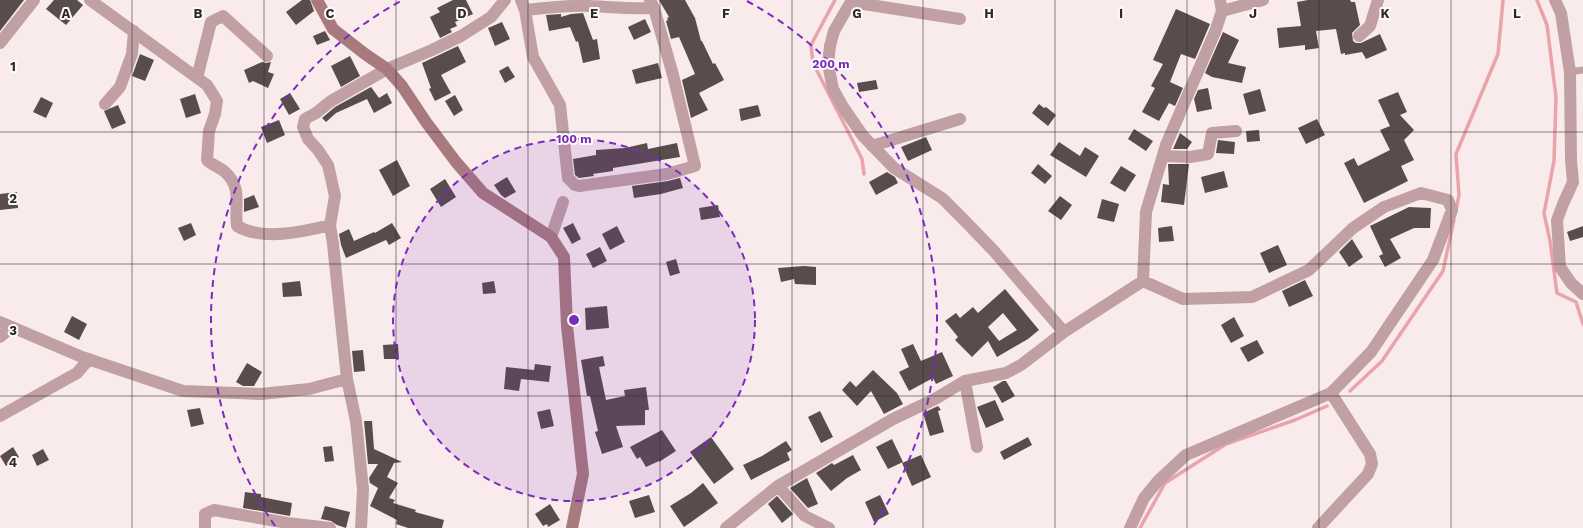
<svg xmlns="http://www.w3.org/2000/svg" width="1583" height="528" font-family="'Work Sans',sans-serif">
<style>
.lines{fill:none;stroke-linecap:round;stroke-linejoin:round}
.stream{stroke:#e9a3aa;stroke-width:3.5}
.building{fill:#584c4d;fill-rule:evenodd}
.lane{stroke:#c0a0a3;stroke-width:7}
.street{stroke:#c0a0a3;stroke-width:12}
.secondary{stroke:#a87a7e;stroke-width:12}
.grid{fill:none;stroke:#2e2829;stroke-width:1;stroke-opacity:0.55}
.ring{fill:none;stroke:#7b2cbf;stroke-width:2;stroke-dasharray:7 5}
.grid-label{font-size:13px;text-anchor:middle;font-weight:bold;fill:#2e2829;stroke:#fefbfb;stroke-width:4;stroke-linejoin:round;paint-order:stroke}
.centre{fill:#7b2cbf;stroke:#fefbfb;stroke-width:2}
.ring-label{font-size:12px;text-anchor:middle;font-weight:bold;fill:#7b2cbf;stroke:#fefbfb;stroke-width:4;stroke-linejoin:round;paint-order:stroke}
</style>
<rect width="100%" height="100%" fill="#f9ebec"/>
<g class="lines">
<path class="stream" d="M835 0 811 45 813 63 862 159 864 174
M1537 0 1547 25 1556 97 1554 161 1544 213 1550 241 1557 293 1576 302 1583 324
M1456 210 1459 195 1456 154 1498 54 1503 0
M1350 391 1382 361 1443 271 1454 220
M1140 528 1165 483 1226 444 1295 420 1327 406"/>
</g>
<path class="building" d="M0 0H24L0 31Z
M54 0H77L83 5 66 25 46 9Z
M302 0H310L314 11 296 25 286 12Z
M453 0H466L473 14 455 22 457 26 450 29 452 32 440 38 430 17 440 12 437 8Z
M659 0H685L695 18 701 41H702L713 64 715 63 724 80 699 93 708 110 691 118 682 80 695 74 679 37 671 39 666 21 668 20 667 18 669 17Z
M1308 0H1350L1351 2H1355L1360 25 1352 33 1353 41 1356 43H1361L1380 34 1387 50 1366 59 1362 52 1345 55V53L1341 54 1336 29 1316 31 1319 48 1305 50V45L1279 48 1277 28 1301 26 1297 2Z
M1176 9 1210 24 1195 59 1181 54 1170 82 1183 88 1175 106 1169 103 1159 121 1142 112 1155 88 1151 86 1163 64 1153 60Z
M583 13 593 40 597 39 600 59 583 63 578 41 576 42 570 27 549 31 546 15 561 14V17L571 14Z
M645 19 651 32 634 40 628 27Z
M502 22 510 39 495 46 488 28Z
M325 31 330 40 317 45 313 36Z
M1223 32 1239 40 1228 63 1246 67 1242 83 1212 77 1205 73Z
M458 46 466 62 441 75 451 93 435 101 429 89 431 88 422 63Z
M140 54 154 60 145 81 132 76Z
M350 56 360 76 341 87 331 66Z
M262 62 266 63 271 62 268 72 274 74 268 88 253 81 249 83 244 70Z
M658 63 662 78 636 84 632 70Z
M508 66 515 77 505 83 499 71Z
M876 80 878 89 859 92 857 83Z
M371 87 379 98 387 93 392 103 374 113 367 99 336 113 326 122 322 118 335 107Z
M1208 88 1212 109 1197 112 1194 99 1198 90Z
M1260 89 1266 111 1249 115 1243 94Z
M1398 92 1407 112 1400 115 1414 130 1404 140 1414 160 1401 166 1408 181 1364 203 1344 163 1354 158 1358 166 1390 150 1380 130 1390 126 1378 100Z
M290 93 300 109 289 115 280 99Z
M195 94 201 113 186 118 180 99Z
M455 95 463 110 454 116 445 101Z
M41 97 53 103 46 118 33 112Z
M1039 104 1044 108 1046 107 1056 115 1048 126 1032 113Z
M118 105 126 123 112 129 104 111Z
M758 105 761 116 741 121 739 109Z
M1317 119 1325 135 1306 144 1298 128Z
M279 120 285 135 267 143 261 127Z
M1134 129 1153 141 1146 151 1128 139Z
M1259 130 1260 141 1247 142 1246 131Z
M1180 133 1192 142 1187 149H1173Z
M926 137 932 150 908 161 901 147Z
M1218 140 1235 142 1234 154 1216 153Z
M1059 142 1080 156 1085 147 1099 156 1086 177 1050 155Z
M647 143 648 149 677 143 680 157 613 168V171L593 174 594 176 579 178 575 175 573 159 596 155V150L625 148Z
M397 160 410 186 393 196 379 170Z
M1038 164 1052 176 1045 184 1031 173Z
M1168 164H1189L1184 205 1161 202 1163 184 1169 185Z
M1121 166 1136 175 1125 192 1110 183Z
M1224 171 1228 187 1205 193 1201 177Z
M887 172 895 177 898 183 876 195 869 182Z
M507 177 516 192 505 198 501 195 494 185Z
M680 178 683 188 661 194 634 198 632 186 668 181Z
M445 179 456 197 441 207 430 189Z
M17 192 18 208 0 210V194Z
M254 195 259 207 244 212V199Z
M1060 196 1072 205 1061 220 1048 211Z
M1102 199 1119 204 1114 222 1097 218Z
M718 205 720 217 701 220 699 208Z
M1409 207 1431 208 1430 228H1414L1390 239 1401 258 1385 267 1379 256 1383 254 1370 226Z
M191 223 196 235 184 241 178 228Z
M392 223 401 238 389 245 386 240 346 258 341 245 339 234 349 229 354 241 374 232 375 233Z
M573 223 581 239 572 244 563 228Z
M617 226 625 242 610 250 602 234Z
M1172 226 1174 241 1159 242 1158 228Z
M1583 226V237L1570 241 1567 232Z
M1352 239 1363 257 1349 267 1339 252Z
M1278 245 1287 265 1269 273 1260 253Z
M600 247 607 261 593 268 586 254Z
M676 259 680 273 670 276 666 262Z
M804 266 816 267V285L795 284 794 279 781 282 778 268Z
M1305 280 1313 296 1289 307 1282 291Z
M300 281 302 296 283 297 282 283Z
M494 281 496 293 483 294 482 283Z
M1005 289 1039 330 1028 339 997 357 988 341 972 357 955 340 958 337 945 321 956 313 960 318 973 307 978 313ZM1003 313 1017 330 999 341 988 327Z
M607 306 609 328 586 330 585 308Z
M72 316 87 324 79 340 64 332Z
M1234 317 1244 336 1231 343 1221 325Z
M1257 340 1264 353 1248 362 1240 348Z
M398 344 399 359H384L383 345Z
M913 344 921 361 942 352 953 376 936 384 933 378 909 391 899 372 909 367 901 349Z
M363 350 365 371 354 372 352 351Z
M603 356 605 366 599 367 606 400 625 396 624 390 646 387 649 410H645V425L616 426 623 447 602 454 595 432 598 431 590 396H587L581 360Z
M247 363 262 372 254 386H243L236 382Z
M535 364 551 366 549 382 521 379 519 391 504 389 506 367 534 370Z
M873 370 897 393 903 404 884 414 871 391 857 406 842 390 850 381 856 387Z
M1003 381H1006L1015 396 1002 403 993 387Z
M995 400 1004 420 986 428 977 407Z
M938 406 941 410 938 411 944 432 930 436 923 413Z
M200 408 204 424 191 427 187 410Z
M550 409 554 426 541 429 537 412Z
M820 411 833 437 821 443 808 417Z
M364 421H372L374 449 402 462 394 463 387 477 398 483 389 498 395 500 393 503 416 510 415 512 444 520 442 528H408L396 524 397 520 370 506 378 488 370 483 369 478 378 464H368Z
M662 430 676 451 659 462V461L646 467 640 457 637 459 630 447Z
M711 437 734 469 714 484 690 452Z
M1028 437 1032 445 1004 460 1000 452Z
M892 439 903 462 888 469 876 447Z
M786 441 792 450 787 453 790 460 751 480 743 465 762 456Z
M332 446 334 461 325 462 323 447Z
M13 447 19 457 6 466 0 456Z
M43 449 49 460 37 466 32 455Z
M853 455 861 470 847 478 831 491 816 473 832 463 834 465Z
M921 455 931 477 912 486 902 463Z
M807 478 818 504 808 508 790 488Z
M703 483 718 503 684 527 670 506 691 493Z
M245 492 261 494V497L292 503 290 516 243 508Z
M649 495 655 512 635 518 629 501Z
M880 495 889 514 874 522 865 502Z
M777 496 793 514 782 523 768 504Z
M550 504 560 520 548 527 547 524 543 526 535 514Z
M325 506 350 512 346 528 337 525 331 521 321 519Z"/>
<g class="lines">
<path class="lane" d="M1570 72 1583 70"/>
<path class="street" d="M90 0 207 85 217 101 215 114 209 131 207 160C213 166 220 167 225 172 243 188 234 206 237 226 262 241 303 232 330 225
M521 0 525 10C546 8 568 5 589 6 611 7 632 9 654 8L650 0
M852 0 834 31 830 46 828 64 833 89 843 107 863 136 894 168 942 198 964 220 993 250 1064 332
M1555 0 1561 13 1570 72 1571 160 1573 182 1563 204 1557 220 1560 267 1571 283 1583 294
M851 2 960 19
M525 10 533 57 560 105 568 178 575 185 579 186 667 174 695 166 673 75 654 8
M1222 11 1263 0
M1359 36 1370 26 1378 0
M0 43 34 0
M197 78 211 22 223 16 267 56
M105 104 120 87 132 54 134 31
M872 146 960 119
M1163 156 1190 157 1208 154 1212 133 1236 131
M551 237 563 202
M0 322 82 357 183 391 261 394 309 389 347 379 333 244 330 225 335 196 328 165 318 150 308 139 303 127 305 119 316 113 331 101 387 69 432 50 461 36 491 17 505 0
M0 337 12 327
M347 379 356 421 363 489 361 528
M965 381 977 447
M0 416 77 373 89 359
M778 486 805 516 829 528
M205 528V514L214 510 287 523 330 528
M726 528 778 486 893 419 935 399 965 381 1006 373 1021 365 1064 332 1143 281 1146 212 1166 145 1215 32 1222 11 1220 0
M1130 528 1144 498 1158 481 1186 455 1331 393 1371 352 1433 260 1452 210 1448 200 1421 193 1384 207 1353 228 1309 270 1252 297 1183 299 1143 281
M1318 528 1368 474 1372 464 1370 454 1331 393"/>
<path class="secondary" d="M317 0 333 29 365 54 387 69 402 86 426 122 456 162 483 193 551 237 564 257 567 326 583 474 572 528"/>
</g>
<path class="grid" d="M132 0V528M264 0V528M396 0V528M528 0V528M660 0V528M792 0V528M923 0V528M1055 0V528M1187 0V528M1319 0V528M1451 0V528M0 132H1583M0 264H1583M0 396H1583"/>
<circle cx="574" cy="320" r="181" fill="#7b2cbf" fill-opacity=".12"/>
<g class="ring">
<circle cx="574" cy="320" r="181"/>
<path d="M275 526A363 363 0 0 1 401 1M747 1A363 363 0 0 1 873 526"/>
</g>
<g class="grid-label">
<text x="66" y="18">A</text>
<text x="198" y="18">B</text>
<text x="330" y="18">C</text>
<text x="462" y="18">D</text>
<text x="594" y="18">E</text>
<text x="726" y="18">F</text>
<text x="857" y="18">G</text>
<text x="989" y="18">H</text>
<text x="1121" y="18">I</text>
<text x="1253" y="18">J</text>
<text x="1385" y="18">K</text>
<text x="1517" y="18">L</text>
<text x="13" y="71">1</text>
<text x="13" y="203">2</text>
<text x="13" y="335">3</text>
<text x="13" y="467">4</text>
</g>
<circle cx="574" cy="320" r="6" class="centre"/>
<g class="ring-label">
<text x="831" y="68">200 m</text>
<text x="574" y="143">100 m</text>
</g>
</svg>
